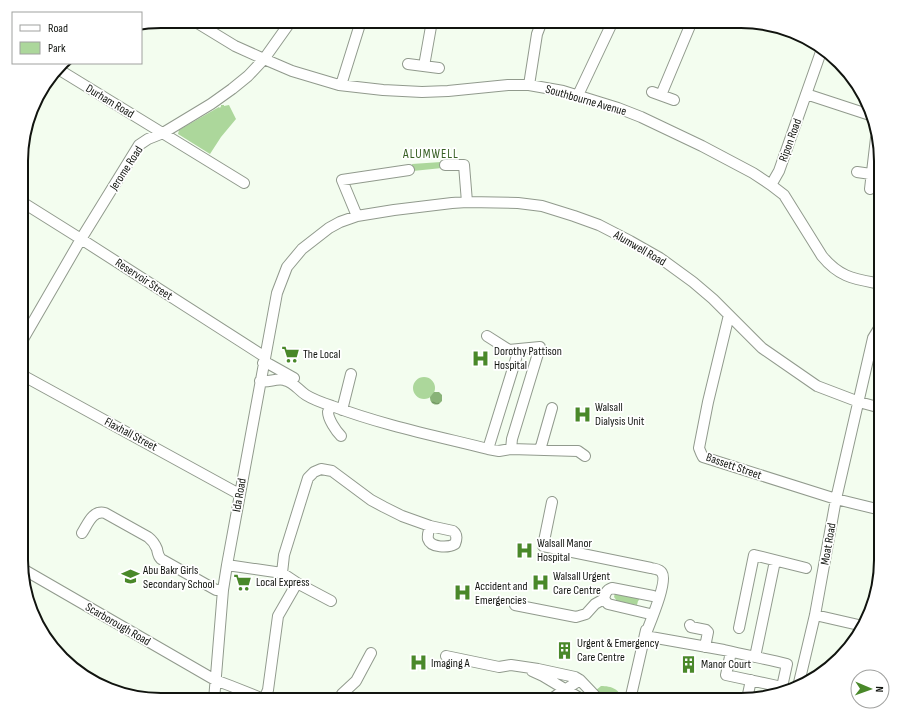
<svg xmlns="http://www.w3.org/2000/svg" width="902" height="721" font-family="'Sofia Sans Condensed',sans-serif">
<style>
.green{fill:#acd79b}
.water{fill:url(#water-ripples)}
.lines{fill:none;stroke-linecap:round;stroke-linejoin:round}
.minor-casing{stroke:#919a8d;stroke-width:12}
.minor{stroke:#fff;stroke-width:10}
.labels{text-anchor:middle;stroke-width:3.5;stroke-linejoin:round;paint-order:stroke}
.street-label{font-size:12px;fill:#11140f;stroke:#fff}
.poi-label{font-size:12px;fill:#11140f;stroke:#fff;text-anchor:start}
.neighbourhood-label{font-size:13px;letter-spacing:1px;fill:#386025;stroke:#fff}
.rim{fill:none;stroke:#11140f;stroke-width:2}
</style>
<defs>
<pattern id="water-ripples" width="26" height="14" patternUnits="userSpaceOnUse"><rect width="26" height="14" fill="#89b378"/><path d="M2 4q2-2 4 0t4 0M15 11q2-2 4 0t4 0" fill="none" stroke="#6f9061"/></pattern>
</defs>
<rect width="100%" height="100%" fill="#f3fdef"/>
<path class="green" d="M221 105H224V106L229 105 236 119 221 137 210 154 178 134 179 130 219 107 220 108 221 106Z
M441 162 442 168 413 171 412 164Z
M413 388a11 11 0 1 1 22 0a11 11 0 1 1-22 0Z
M615 593 640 597 639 600 638 601 637 605 617 601 614 597Z
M601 686C611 686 621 689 621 700H606L595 691Z"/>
<path class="water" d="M434 392H439L442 395V401L439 404C434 406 430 403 430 397Z"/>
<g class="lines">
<defs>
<path id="minor" d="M194 21 235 46 264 59 292 71 339 85 383 90 422 92 448 91 508 85H529L563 91 618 108 641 117 702 146 753 173 771 185 784 195 822 256C840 278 855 279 881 284
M408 64 439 68
M424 66 432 21
M58 69 244 183
M341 85 361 21
M529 85 537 34 542 21
M652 92 674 100
M806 94 870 115
M578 95 613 21
M661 95 692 21
M445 165H464L467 202
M857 172 871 174
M771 185 779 171 822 49
M870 189 876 138
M22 202 81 239 265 357
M357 216 342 180 409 170
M729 315 708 402 699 448 701 453 703 457 836 499 881 510
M487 336 509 350 519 349
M22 341 81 239 139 145 148 139 163 133 211 104 232 89 248 76 264 59 291 21
M263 363 269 364 294 378
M22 375 239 494
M260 381C268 383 276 378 284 380 294 382 298 390 306 395 314 400 323 403 332 406 382 425 436 436 488 449L499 451 511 449 578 451 585 456
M331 406C330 408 329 410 328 412 328 419 336 431 341 436
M342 410 351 374
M488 449 519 349 540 347 512 439 511 449
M540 450 552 408
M552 502 543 546 651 568C655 569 660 569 662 573 668 582 649 625 645 636
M82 533C88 524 92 510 105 513L148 537C152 540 155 544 157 549 158 554 158 556 161 559L216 590H223
M227 565 282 573 297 583 331 601
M21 568 215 680 231 686 266 700
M282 573 284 555 308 478 314 472 321 469 332 471 371 500 384 507 402 516 430 526 453 531C457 534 457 539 455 544 448 548 431 548 428 539 427 535 429 530 430 526
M515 605 576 617 586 614 595 604 604 599
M650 614 608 604 604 599C605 594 606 590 612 588L653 596
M815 615 863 626
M690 625 691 627 706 630 708 632 705 647
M739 628 754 555 806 568
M645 636 724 650C745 655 766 659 787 664L782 687 726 675 731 652
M446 656 499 667 511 665 538 669 575 677 580 680 599 700
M755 657 775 561
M532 671 543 676 583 700
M798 687 815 615 836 499 873 338 881 325
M264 699 268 690 278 616 297 583
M747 699 751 680
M214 700 223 590 227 565 277 293 287 267 302 249 329 228 340 222 357 216 394 210 452 203 467 202 518 203 542 206 574 216 599 225 630 241 660 258 693 282 713 299 762 348 817 386 859 402 881 408
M338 700 342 694 356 681 371 653
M550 700 557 695 580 680
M630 700 646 630"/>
</defs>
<use href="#minor" class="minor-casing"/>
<use href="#minor" class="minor"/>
</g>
<defs>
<symbol id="supermarket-bare" viewBox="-9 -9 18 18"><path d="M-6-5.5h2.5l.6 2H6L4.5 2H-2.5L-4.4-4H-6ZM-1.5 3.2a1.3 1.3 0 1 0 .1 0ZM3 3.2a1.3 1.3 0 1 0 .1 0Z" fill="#498829" stroke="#fff" stroke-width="2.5" paint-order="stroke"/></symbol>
<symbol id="hospital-bare" viewBox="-9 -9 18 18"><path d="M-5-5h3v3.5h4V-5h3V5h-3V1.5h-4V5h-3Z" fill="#498829" stroke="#fff" stroke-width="2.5" paint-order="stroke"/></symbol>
<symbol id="school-bare" viewBox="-9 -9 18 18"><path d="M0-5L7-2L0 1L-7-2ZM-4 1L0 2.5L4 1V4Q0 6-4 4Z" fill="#498829" stroke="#fff" stroke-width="2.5" paint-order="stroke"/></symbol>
<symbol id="building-bare" viewBox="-9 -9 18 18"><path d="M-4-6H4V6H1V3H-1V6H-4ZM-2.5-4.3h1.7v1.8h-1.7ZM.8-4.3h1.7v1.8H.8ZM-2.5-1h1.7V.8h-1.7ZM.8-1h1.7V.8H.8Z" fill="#498829" stroke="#fff" stroke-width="2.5" paint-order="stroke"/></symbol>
</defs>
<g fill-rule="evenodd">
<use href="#supermarket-bare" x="278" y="342" width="25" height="25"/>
<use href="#hospital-bare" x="468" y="346" width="25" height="25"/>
<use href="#hospital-bare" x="570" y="402" width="25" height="25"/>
<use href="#hospital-bare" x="512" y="538" width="25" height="25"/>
<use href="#school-bare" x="118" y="564" width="25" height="25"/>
<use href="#supermarket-bare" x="230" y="570" width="25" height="25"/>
<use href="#hospital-bare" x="528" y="570" width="25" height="25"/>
<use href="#hospital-bare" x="450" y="580" width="25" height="25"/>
<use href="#building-bare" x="552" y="638" width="25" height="25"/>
<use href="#hospital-bare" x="406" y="650" width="25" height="25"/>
<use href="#building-bare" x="676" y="652" width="25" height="25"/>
</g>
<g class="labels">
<g class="street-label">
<text transform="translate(586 100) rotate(16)" y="4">Southbourne Avenue</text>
<text transform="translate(110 101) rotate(31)" y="4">Durham Road</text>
<text transform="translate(790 140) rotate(-70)" y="4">Ripon Road</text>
<text transform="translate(126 168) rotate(-57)" y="4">Jerome Road</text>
<text transform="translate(640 248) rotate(30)" y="4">Alumwell Road</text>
<text transform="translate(144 279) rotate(33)" y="4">Reservoir Street</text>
<text transform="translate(131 434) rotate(28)" y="4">Flaxhall Street</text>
<text transform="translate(734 466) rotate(19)" y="4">Bassett Street</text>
<text transform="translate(239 495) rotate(-80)" y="4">Ida Road</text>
<text transform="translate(828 544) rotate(-80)" y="4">Moat Road</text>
<text transform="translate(118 624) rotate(30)" y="4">Scarborough Road</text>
</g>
<g class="poi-label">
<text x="494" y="355">Dorothy Pattison<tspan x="494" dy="14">Hospital</tspan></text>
<text x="303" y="358">The Local</text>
<text x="595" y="411">Walsall<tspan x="595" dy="14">Dialysis Unit</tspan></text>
<text x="537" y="547">Walsall Manor<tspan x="537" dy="14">Hospital</tspan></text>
<text x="143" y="574">Abu Bakr Girls<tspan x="143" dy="14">Secondary School</tspan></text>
<text x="553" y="580">Walsall Urgent<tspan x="553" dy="14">Care Centre</tspan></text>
<text x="256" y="586">Local Express</text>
<text x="475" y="590">Accident and<tspan x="475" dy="14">Emergencies</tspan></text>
<text x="577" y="647">Urgent &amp; Emergency<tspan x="577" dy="14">Care Centre</tspan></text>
<text x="431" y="667">Imaging A</text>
<text x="701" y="668">Manor Court</text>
</g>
<g class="neighbourhood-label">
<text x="431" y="158">ALUMWELL</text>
</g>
</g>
<path d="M0 0H902V721H0ZM161 28H741A133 133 0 0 1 874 161V560A133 133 0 0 1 741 693H161A133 133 0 0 1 28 560V161A133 133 0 0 1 161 28Z" fill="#fff" fill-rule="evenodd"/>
<path class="rim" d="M161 28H741A133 133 0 0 1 874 161V560A133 133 0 0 1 741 693H161A133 133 0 0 1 28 560V161A133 133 0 0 1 161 28Z"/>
<rect x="12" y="12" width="130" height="52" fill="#ffffff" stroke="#a0a19f"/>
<rect x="20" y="25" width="20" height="6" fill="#ffffff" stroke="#a0a19f"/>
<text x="48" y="32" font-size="12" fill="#11140f">Road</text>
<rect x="20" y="42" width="20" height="12" fill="#acd79b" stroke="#a0a19f"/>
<text x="48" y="52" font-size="12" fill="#11140f">Park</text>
<g transform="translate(870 689) rotate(92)"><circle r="19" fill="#ffffff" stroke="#a0a19f"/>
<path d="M0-3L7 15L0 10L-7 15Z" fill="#498829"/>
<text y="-6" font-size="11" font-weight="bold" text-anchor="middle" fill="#11140f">N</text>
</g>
</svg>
